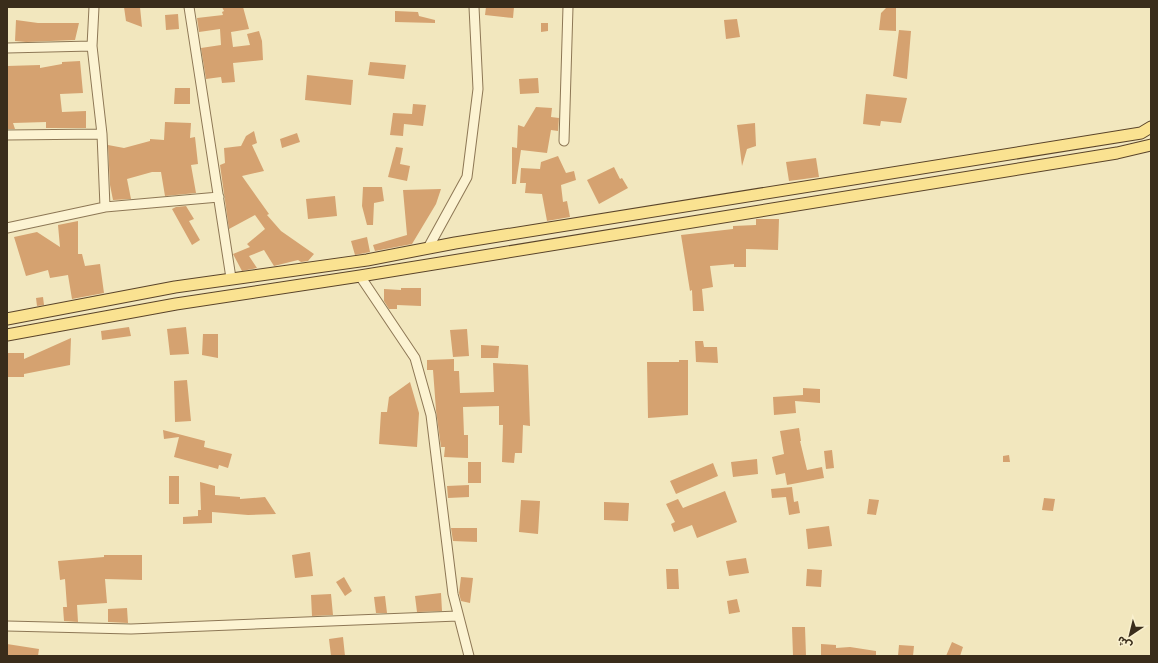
<svg xmlns="http://www.w3.org/2000/svg" width="1158" height="663" font-family="Merriweather,'Noto Sans Arabic',serif">
<style>
.building{fill:#d5a270}
.lines{fill:none;stroke-linecap:round;stroke-linejoin:round}
.minor-casing{stroke:#8d7755;stroke-width:11}
.major-casing{stroke:#5a442a;stroke-width:13}
.minor{stroke:#fcf3d2;stroke-width:9}
.major{stroke:#fae291;stroke-width:11}
</style>
<rect width="100%" height="100%" fill="#f2e7be"/>
<path class="building" d="M124 7H140L142 27 126 21Z
M222 7H243L249 29 231 32 233 47 250 45 247 34 259 31 262 41 263 60 233 63 235 82 222 83 221 77 206 79 201 48 221 45 220 29 199 32 197 18 223 15 222 12 224 11Z
M486 7H514L513 18 485 15Z
M886 8H896V31L879 30 881 13Z
M395 11 418 12 419 16 435 20V23L395 22Z
M178 14 179 29 166 30 165 15Z
M737 19 740 37 726 39 724 20Z
M16 20 38 23H79L75 40 26 42 15 41Z
M541 23H548V31L541 32Z
M899 30 911 31 907 79 893 76Z
M80 61 83 93 60 94 62 112 86 111V128H46V122L13 123 15 129H7V66L40 65V68L62 64V62Z
M370 62 406 65 404 79 368 75Z
M307 75 353 80 351 105 305 100Z
M538 78 539 93 520 94 519 79Z
M175 88H190V104H174Z
M866 94 907 98 901 123 881 121 880 126 863 124Z
M413 104 426 105 423 126 404 124 403 136 390 135 393 113 412 114Z
M536 107 552 108 551 117 559 118 558 131 551 130 547 153 521 150 516 184H512V147L517 148 518 125 524 127Z
M165 122 191 123 190 138 195 137 198 164 191 165 196 193 165 196 161 172H152L127 179 131 199 113 200 110 185 108 145 124 148 150 141V139L164 140Z
M755 123 756 146 747 149 742 166 737 125Z
M254 131 257 143 252 145 264 171 242 176 269 214 267 215 281 231 314 254 308 261 301 262 298 260 274 266 264 250 249 256 257 268 242 271 233 254 250 247 247 244 265 229 255 215 229 229 220 165 225 163 224 148 241 146 246 136Z
M297 133 300 142 282 148 280 139Z
M396 147 403 148 400 164 410 166 407 181 388 177Z
M558 156 566 173 574 171 576 180 561 185 563 202 567 201 570 217 547 221 542 194 525 193 526 183H520L521 168 540 169 541 162Z
M816 158 819 177 789 181 786 162Z
M614 167 620 179 622 178 628 188 599 204 587 180Z
M363 187H382L384 201 374 203 373 225H367L362 206Z
M441 189 436 204 412 244 375 251 373 245 407 235 403 190Z
M335 196 337 216 308 219 306 199Z
M186 206 194 219 189 221 200 240 192 245 172 209 176 207Z
M756 219H779L778 250 746 249V267H734V264L710 266 713 287 702 289 704 311H693L692 290 690 291 681 235 733 229V226L756 225Z
M78 221V254H82L85 266 100 264 104 293 72 299 68 275 50 278 48 270 26 276 14 237 37 232 60 247 58 225Z
M367 237 370 252 355 255 351 241Z
M401 288H421V306L397 305V309H389L384 301V289L401 290Z
M43 297 44 305 37 306 36 298Z
M129 327 131 336 102 340 101 331Z
M186 327 189 354 170 355 167 329Z
M467 329 469 356 453 357 450 330Z
M203 334H218V358L202 355Z
M71 338 70 365 24 374V377H7V353H24V359Z
M695 341H703L704 347H717L718 363 696 362Z
M481 345 499 346 498 358H481Z
M454 359V371H459L460 393 494 392 493 363 528 365 530 426 523 425 522 453H515L514 463 502 462 503 425H499V406L463 407 464 435H468V458L444 457 445 447H441L436 410 433 370H427V360Z
M679 360H688V415L648 418 647 362H679Z
M187 380 191 421 175 422 174 381Z
M410 382 419 413 417 447 379 444 381 412H387L389 397Z
M803 388 820 389V403L795 401 796 413 774 415 773 397 803 395Z
M799 428 801 441H800L807 470 822 467 824 478 787 485 785 473 776 475 772 457 784 454 780 431Z
M163 430 205 441 204 447 232 454 228 468 219 465 218 469 174 457 179 437 164 439Z
M832 450 834 468 826 469 824 451Z
M1009 455 1010 462H1003V456Z
M757 459 758 474 733 477 731 462Z
M468 462H481V483H468Z
M713 463 718 476 676 494 670 481Z
M169 476H179V504H169Z
M200 482 215 486V495L240 497V499L265 497 276 514 248 515 212 512V523L183 524V517L198 516V510H201Z
M469 485V497L448 498 447 486Z
M792 487 794 502 798 501 800 513 789 515 786 497 772 498 771 489Z
M725 491 737 522 697 538 692 525 674 532 671 524 675 522 666 504 678 499 683 508Z
M1044 498 1055 499 1053 511 1042 510Z
M869 499 879 500 876 515 867 514Z
M521 500 540 501 538 534 519 532Z
M604 502 629 503 628 521 604 520Z
M829 526 832 546 808 549 806 529Z
M451 528H477V542L453 541Z
M310 552 313 576 295 578 292 555Z
M104 555H142V580L105 579 107 603 77 605 78 622 64 621 63 607H67L65 579 60 580 58 561 104 557Z
M746 558 749 573 729 576 726 561Z
M666 569H678L679 589H667Z
M807 569 822 570 821 587 806 586Z
M344 577 352 591 345 596 336 582Z
M461 577 473 578 470 603 461 601 459 593Z
M441 593 442 611 417 612 415 596Z
M331 594 333 615 312 616 311 595Z
M385 596 387 613H376L374 597Z
M737 599 740 612 729 614 727 601Z
M127 608 128 623 108 622V609Z
M792 627H805L806 656H793Z
M343 637 345 656H331L329 639Z
M952 642 963 647 960 656H946Z
M7 644 39 649 38 656H7Z
M821 644 836 645V648L850 647 876 651V656H821Z
M899 645 914 646 913 656H898Z"/>
<g class="lines">
<defs>
<path id="minor" d="M189 7 231 278
M7 48 92 46 94 7
M102 134 105 207 219 197
M7 135 102 134 92 46
M564 141 568 7
M7 228 105 207
M428 248 467 177 478 89 474 7
M360 276 415 358 431 415 453 594 469 656
M7 626 131 629 458 616"/>
<path id="major" d="M7 319 175 287 367 260 455 243 1141 133 1151 127
M7 335 176 304 360 276 1117 153 1151 145"/>
</defs>
<use href="#minor" class="minor-casing"/>
<use href="#major" class="major-casing"/>
<use href="#minor" class="minor"/>
<use href="#major" class="major"/>
</g>
<rect width="1158" height="663" fill="none" stroke="#3a2d1b" stroke-width="16"/>
<g transform="translate(1130 635) rotate(215)" stroke="#f9f0ce" stroke-width="3" paint-order="stroke">
<path d="M0-3L7 15L0 10L-7 15Z" fill="#3a2d1b"/>
<text y="-6" font-size="11" font-weight="bold" text-anchor="middle" fill="#3a2d1b">ش</text>
</g>
</svg>
